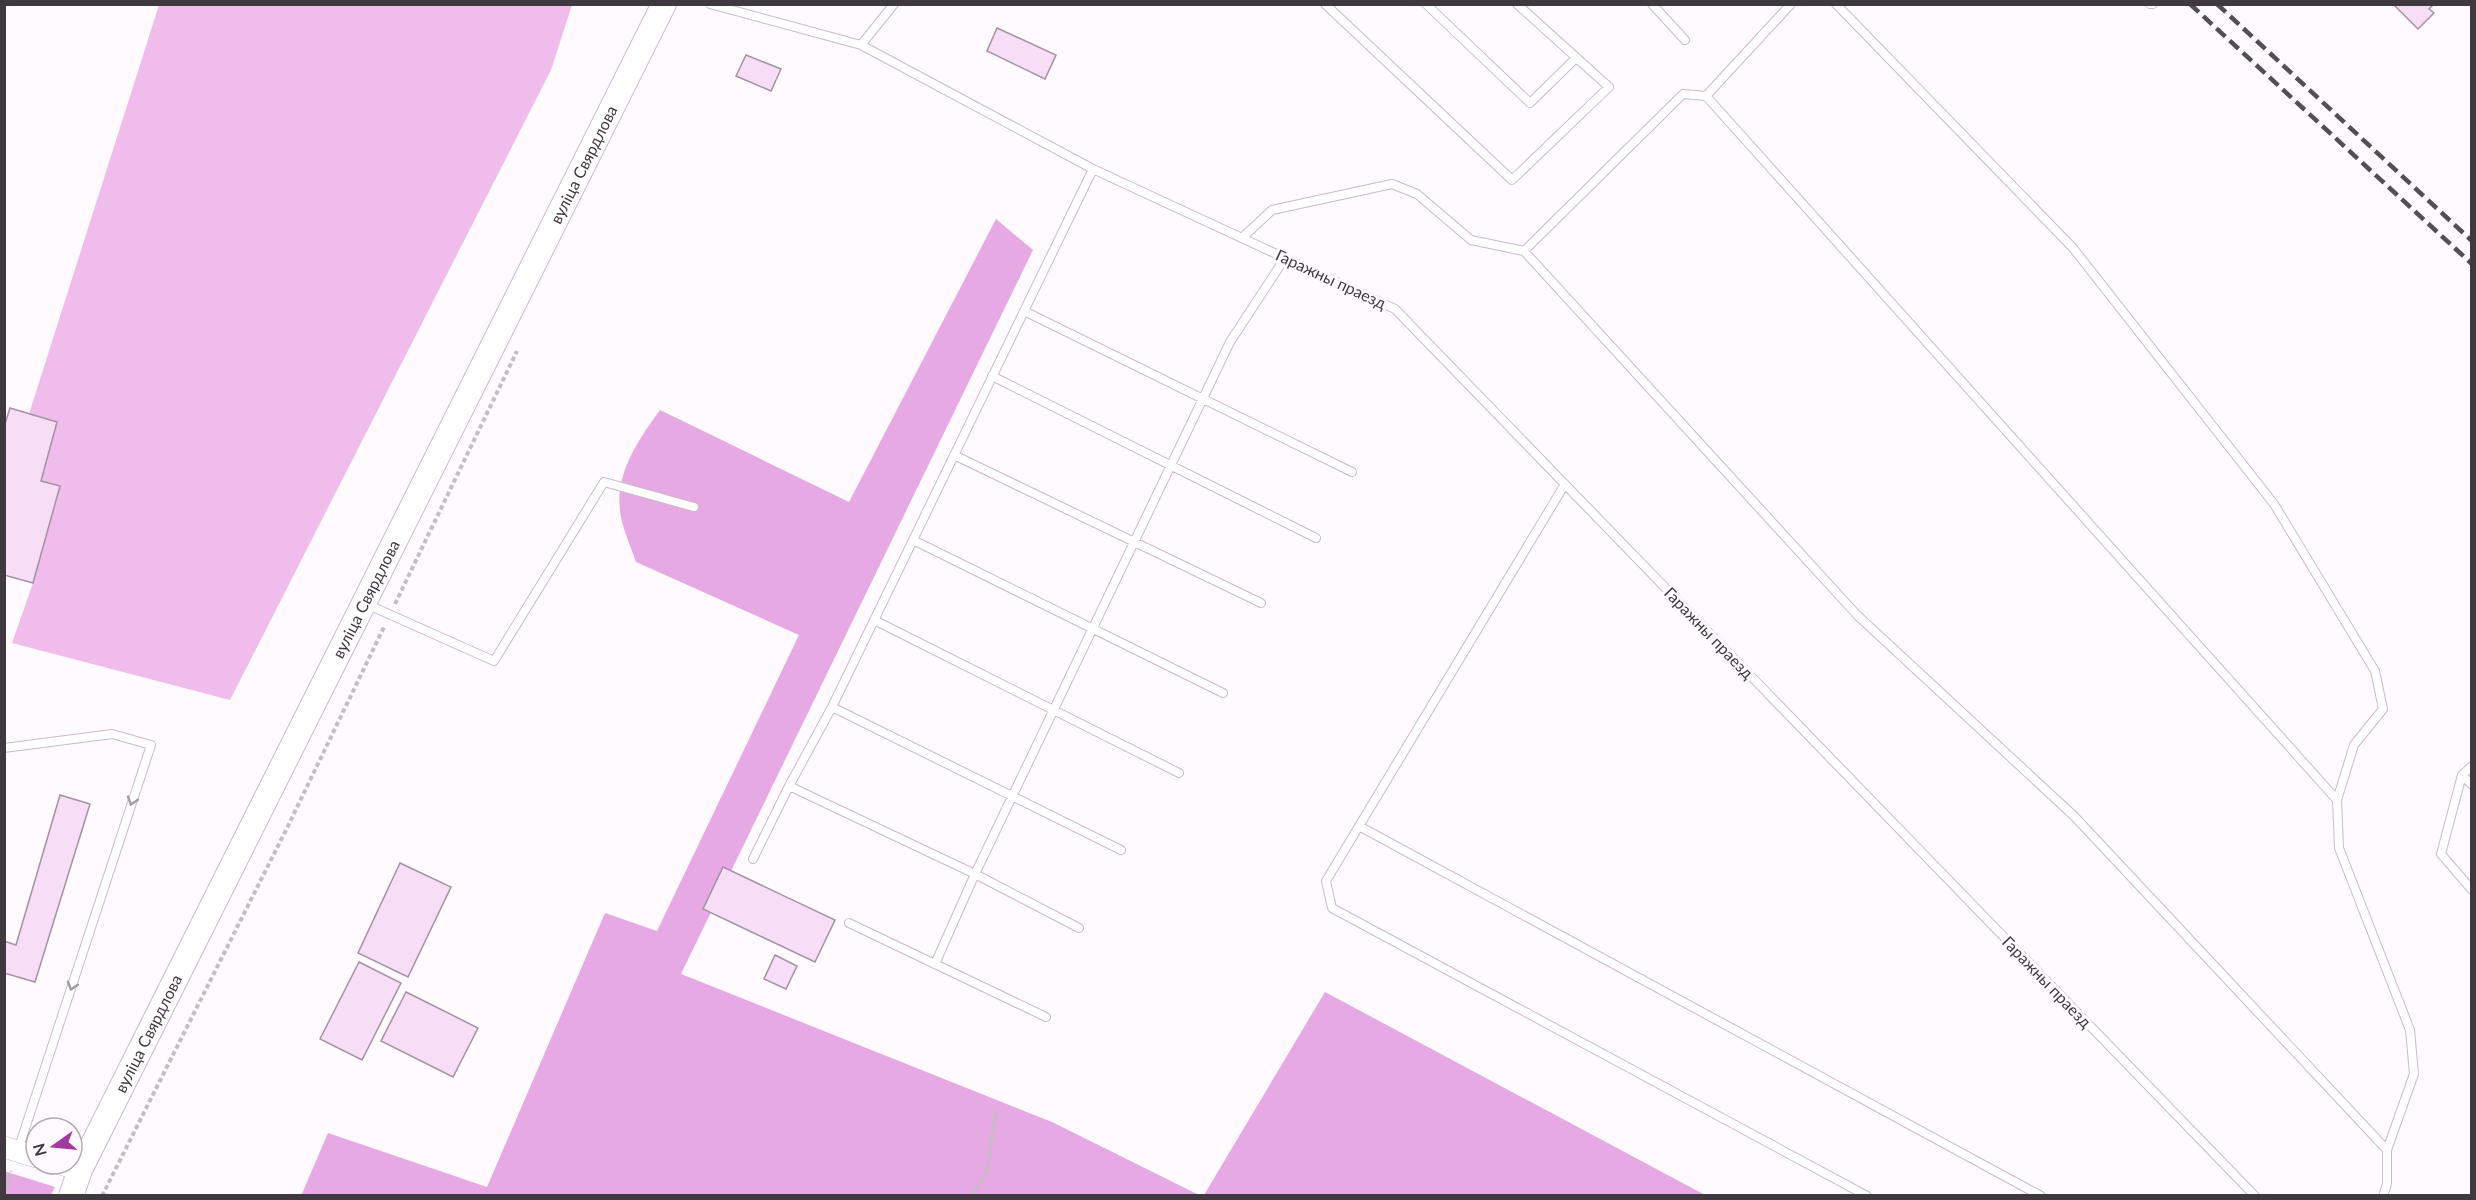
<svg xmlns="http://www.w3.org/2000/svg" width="2476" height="1200" font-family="Lato,sans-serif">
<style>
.green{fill:#efbceb}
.forest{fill:#e7a9e3}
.building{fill:#f7ddf5;stroke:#a492a3;stroke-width:1.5}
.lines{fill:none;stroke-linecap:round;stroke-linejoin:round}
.service-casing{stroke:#cdbacb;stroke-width:10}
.tertiary-casing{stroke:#cdbacb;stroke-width:22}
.secondary-casing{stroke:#cdbacb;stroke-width:26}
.path{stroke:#c4bec3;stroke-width:4;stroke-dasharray:4.5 3;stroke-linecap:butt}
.service{stroke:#fff;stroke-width:8}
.tertiary{stroke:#fff;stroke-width:21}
.secondary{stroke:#fff;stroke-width:24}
.rail{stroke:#554e54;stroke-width:4.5;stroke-dasharray:12 6;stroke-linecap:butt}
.oneway{stroke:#a09c9f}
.labels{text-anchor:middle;stroke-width:6;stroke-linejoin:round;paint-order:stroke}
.street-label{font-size:16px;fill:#40383f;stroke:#fefafd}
</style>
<rect width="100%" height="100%" fill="#fefafd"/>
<path class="green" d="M159 5H572L551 70 230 700 12 643 33 583 60 486 41 481 57 422 29 414Z"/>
<path class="forest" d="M996 219 1033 250 681 974 1052 1122 1199 1195 301 1196 328 1133 487 1187 605 913 657 931 799 635 636 562C631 547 624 532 621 517 613 476 637 442 660 410L849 502Z
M1325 992 1705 1195H1204Z
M4 1171 55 1187 51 1195H5Z"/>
<path class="building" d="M2393 4H2434L2429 9 2434 13 2418 29Z
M997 28 1056 55 1045 79 987 51Z
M746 55 781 69 771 91 736 76Z
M10 408 57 422 41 481 60 486 33 583 4 575V427Z
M60 795 90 804 35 982 4 973V941L16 945Z
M400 863 451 887 408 977 358 953Z
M723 867 835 920 815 962 703 909Z
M775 955 797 966 786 989 764 979Z
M359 962 401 983 362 1060 320 1039Z
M406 992 478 1028 453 1077 381 1041Z"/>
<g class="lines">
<defs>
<path id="service" d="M710 4 861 45 1093 169 1395 309 2255 1196
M1325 4 1512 180 1609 87 1517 4
M1426 4 1530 103 1576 58
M1652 4 1685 40
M1836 4 2073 248 2274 504 2375 671 2383 709 2354 745 2337 800
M2150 4H2153
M861 45 894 4
M1706 96 1791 4
M1242 238 1272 210 1392 184 1417 194 1471 240 1524 251 1857 615 2074 816 2387 1150
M1524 251 1683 94 1706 96 2337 800 2339 848 2410 1030 2414 1074 2387 1150V1184L2383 1196
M1024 311 1352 472
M992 376 1316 538
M954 455 1261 603
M1565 484 1326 881 1332 908 1867 1196
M913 540 1223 693
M364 603 494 661 604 482 694 507
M874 620 1179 773
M832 707 1121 850
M4 748 112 734 151 745 18 1150
M2472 766 2462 775 2472 785
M2462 775 2441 854 2472 890
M789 786 975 874 1079 928
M1359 826 2041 1196
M753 859 789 786 832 707 1093 169
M849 923 1046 1017
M935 964 975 874 1230 342 1285 258"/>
<path id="tertiary" d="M4 1147 36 1157
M60 1164 80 1170"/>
<g id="secondary">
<path id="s1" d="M71 1196 80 1170 664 4"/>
</g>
</defs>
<use href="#service" class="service-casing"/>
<use href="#tertiary" class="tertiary-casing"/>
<use href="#secondary" class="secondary-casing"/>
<path class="path" d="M395 604 517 351
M4 1193 11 1171
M102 1196 287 828 384 627
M972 1196 987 1172 996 1109"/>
<use href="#service" class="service"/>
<use href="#tertiary" class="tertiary"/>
<use href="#secondary" class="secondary"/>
<path class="rail" d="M2190 4 2472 264
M2217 4 2472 241"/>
</g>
<defs><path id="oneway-chevron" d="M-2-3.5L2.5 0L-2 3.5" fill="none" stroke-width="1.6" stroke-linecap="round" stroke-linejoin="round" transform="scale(1.5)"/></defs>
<g class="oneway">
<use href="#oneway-chevron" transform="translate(132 801) rotate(108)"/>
<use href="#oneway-chevron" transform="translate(72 986) rotate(108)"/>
</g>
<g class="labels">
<g class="street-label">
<text dy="6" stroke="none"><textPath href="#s1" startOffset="1152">вуліца Свярдлова</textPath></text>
<text transform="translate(1331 279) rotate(25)" y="6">Гаражны праезд</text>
<text dy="6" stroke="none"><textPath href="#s1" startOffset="666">вуліца Свярдлова</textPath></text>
<text transform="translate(1709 633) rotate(46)" y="6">Гаражны праезд</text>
<text transform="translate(2047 982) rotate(46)" y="6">Гаражны праезд</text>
<text dy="6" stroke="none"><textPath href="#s1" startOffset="180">вуліца Свярдлова</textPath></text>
</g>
</g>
<rect width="2476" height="1200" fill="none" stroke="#40383f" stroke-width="12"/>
<g transform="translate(54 1146) rotate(255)"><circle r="28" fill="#fefafd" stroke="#b2acb1" stroke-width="1.5"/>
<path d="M0-4.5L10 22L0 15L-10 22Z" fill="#a13b9f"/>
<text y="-9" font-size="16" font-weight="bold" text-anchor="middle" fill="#40383f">N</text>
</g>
</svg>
